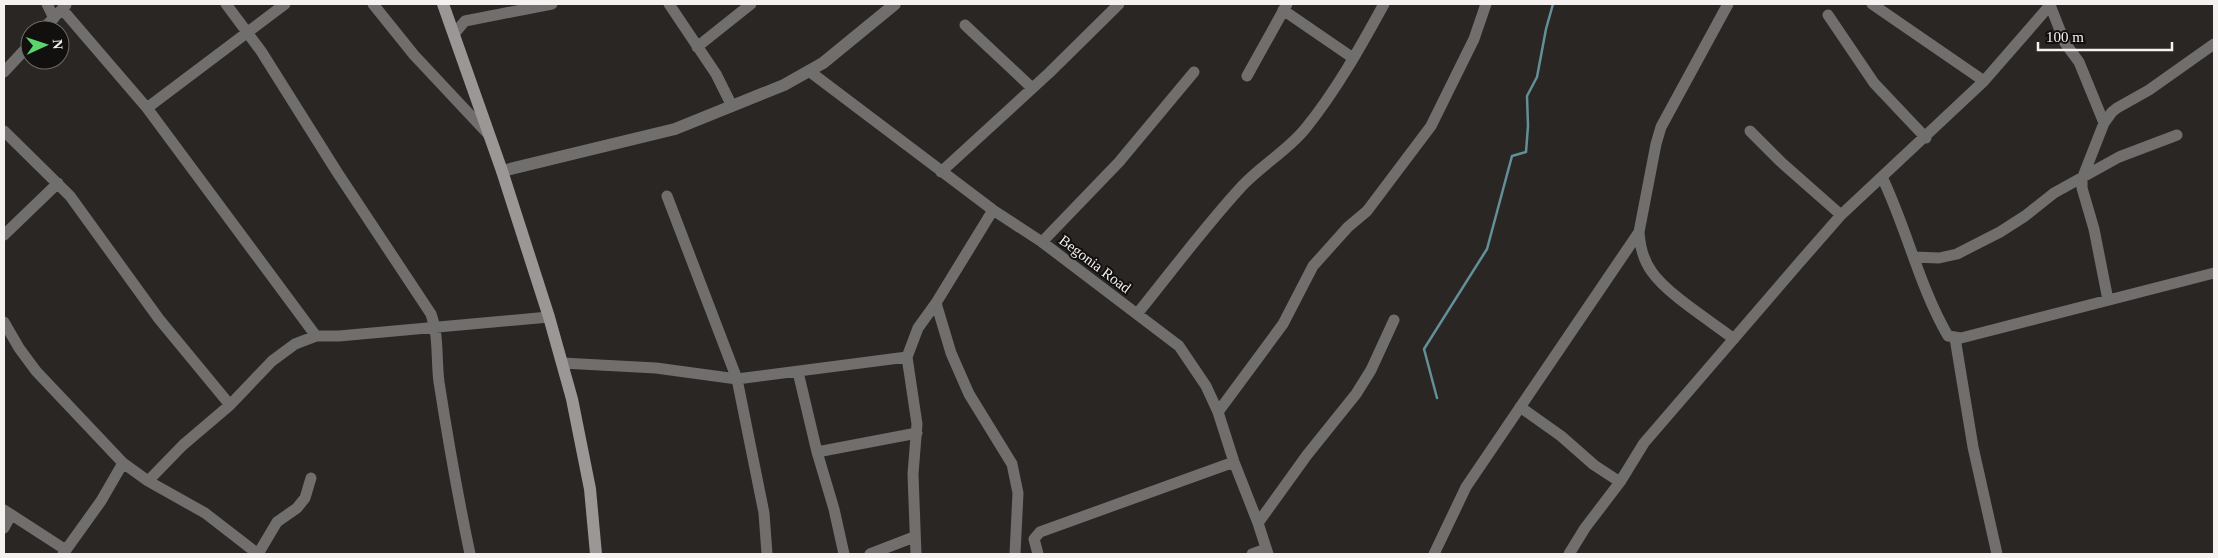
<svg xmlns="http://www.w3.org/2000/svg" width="2218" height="558" font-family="Georgia,serif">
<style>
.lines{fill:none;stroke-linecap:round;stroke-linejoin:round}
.stream{stroke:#628f98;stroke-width:2.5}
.minor{stroke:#716e6e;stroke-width:11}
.tertiary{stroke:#716e6e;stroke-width:12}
.secondary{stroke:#9b9796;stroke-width:12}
.labels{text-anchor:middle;stroke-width:4;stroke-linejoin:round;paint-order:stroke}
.street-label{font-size:15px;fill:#f4f1f0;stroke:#11100f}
</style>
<rect width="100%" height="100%" fill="#2a2624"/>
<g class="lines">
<path class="stream" d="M1437 398 1424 349 1487 249 1512 156 1526 152 1528 126 1527 96 1537 77 1546 29 1553 4"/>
<path class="minor" d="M47 4 54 18
M226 4 261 51 337 172 431 314C439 336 436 359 439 382 448 440 458 497 470 554
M373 4 414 55 489 135
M669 4 716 74 732 106
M1728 4 1661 127 1656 144 1639 232C1640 247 1643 260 1652 272 1667 294 1712 322 1734 339
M1872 4 1984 81
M2050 5 2065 43 2079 62 2104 123
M62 9 147 108 316 336
M1283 10 1353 58
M1828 15 1874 83 1926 138
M965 25 1031 87
M42 30 66 5
M454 34 465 21 552 4
M697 47 751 4
M809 71 993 210 1042 242 1179 346 1206 386 1218 412 1234 462 1258 523 1268 554
M4 72 30 44
M1247 76 1287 4
M147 108 285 4
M4 131 70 196 159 319 230 405
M1750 131 1781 162 1841 215
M941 172 1049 73 1119 4
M1882 177C1907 229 1919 286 1948 336L1961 338 2214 273
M4 235 58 183
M1042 242 1119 162 1194 72
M1914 257 1939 258 1957 254 2000 232 2025 216 2054 193 2119 157 2177 135
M2108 300 2094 229 2082 188V179L2104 123 2112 112 2117 108 2149 90 2214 44
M936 303 951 353 969 394 1012 464 1018 493 1015 554
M1137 314C1172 271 1205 226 1243 185 1262 165 1288 150 1305 129 1336 91 1361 46 1384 4
M4 322 19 348 36 371 123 463 148 481 205 513 258 554
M1955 338 1973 447 1997 554
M562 363 656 368 737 379 667 196
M798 372 817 452 834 509 844 554
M1520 407 1561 436 1594 465 1620 482
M1218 412 1283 324 1313 266 1348 227 1367 211 1431 126 1474 39 1486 4
M817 452 917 433
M148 481 183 445 230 405 272 361 295 344 316 336H339L549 317
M4 510 66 550
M1258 523 1307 455 1356 394 1371 370 1394 320
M4 528 11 515
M63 554 101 501 123 463
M258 554 277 522 297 508 305 498 311 478
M767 554 764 513 737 379 907 357
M870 554 914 537
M916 554 913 474 917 424 907 357 918 328 936 303 993 210
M1038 554 1034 539 1040 532 1234 462
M1252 554 1266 549
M1434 554 1466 487 1639 232
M1569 554 1585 528 1620 482 1644 443 1799 263 1841 215 1984 81 2051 4"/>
<path class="tertiary" d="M502 171 675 129 784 85 823 63 895 4"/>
<path class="secondary" d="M443 4 502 171 549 317 572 399 590 489 596 554"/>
</g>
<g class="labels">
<g class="street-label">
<text transform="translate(1095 264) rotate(37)" y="5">Begonia Road</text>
</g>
</g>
<rect width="2218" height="558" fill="none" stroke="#f4f1f0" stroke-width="10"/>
<g transform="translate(45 45) rotate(87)"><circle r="24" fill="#11100f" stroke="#6c6a69"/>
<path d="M0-4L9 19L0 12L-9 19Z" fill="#5cd56d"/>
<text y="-8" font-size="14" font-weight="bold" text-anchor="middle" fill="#f4f1f0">N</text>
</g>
<path d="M2038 42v8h134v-8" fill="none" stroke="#f4f1f0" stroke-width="2.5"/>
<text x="2046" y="42" font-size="15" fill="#f4f1f0" stroke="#11100f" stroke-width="4" paint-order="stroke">100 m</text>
</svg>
